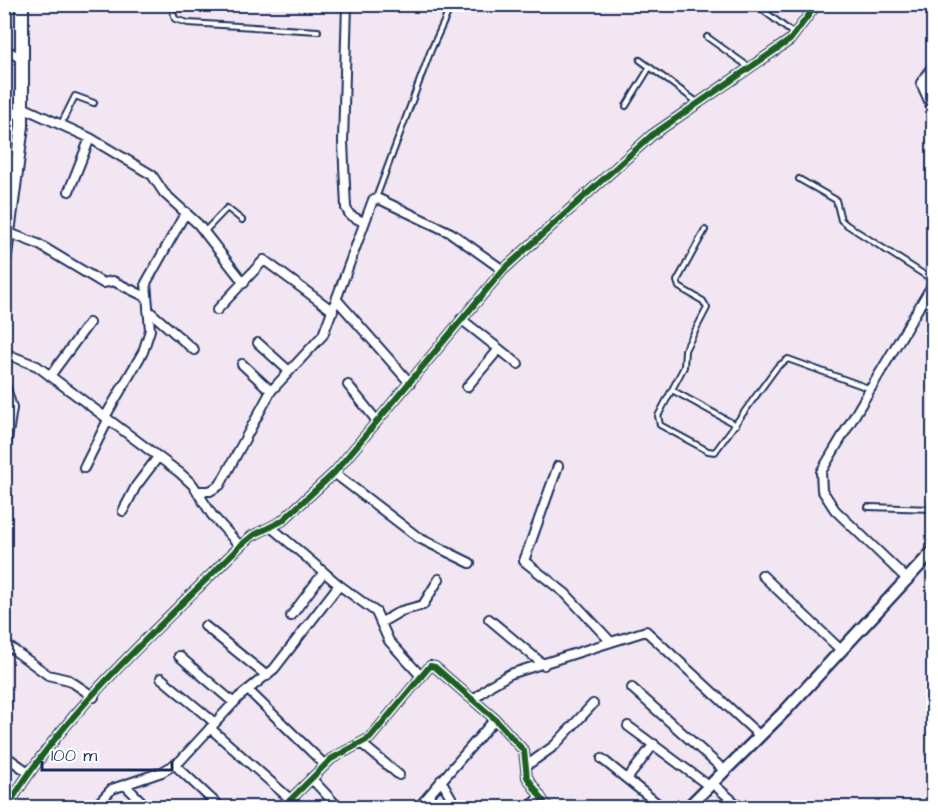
<svg xmlns="http://www.w3.org/2000/svg" width="938" height="812" font-family="'Architects Daughter',sans-serif">
<style>
.lines{fill:none;stroke-linecap:round;stroke-linejoin:round}
.lane-casing{stroke:#1b2f5e;stroke-width:8}
.street-casing{stroke:#1b2f5e;stroke-width:12}
.secondary-casing{stroke:#1b2f5e;stroke-width:15}
.primary-casing{stroke:#1b2f5e;stroke-width:16}
.lane{stroke:#fff;stroke-width:4}
.street{stroke:#fff;stroke-width:8}
.secondary{stroke:#fff;stroke-width:10}
.primary{stroke:#fff;stroke-width:12}
.cycleway-casing{stroke:#fff;stroke-width:10}
.cycleway{stroke:#1b5e20;stroke-width:6}
</style>
<rect width="100%" height="100%" fill="#f2e6f2"/>
<filter id="ink" filterUnits="userSpaceOnUse"><feTurbulence type="fractalNoise" baseFrequency=".0167" numOctaves="2"/><feDisplacementMap in="SourceGraphic" scale="12" xChannelSelector="R" yChannelSelector="G"/><feConvolveMatrix kernelMatrix="1 2 1 2 8 2 1 2 1" color-interpolation-filters="sRGB"/></filter>
<g filter="url(#ink)">
<g class="lines">
<defs>
<path id="lane" d="M171 4 175 19 188 23 318 31
M755 4 795 35
M707 37 749 67
M640 60 697 102
M626 106 650 67
M61 124 75 96 94 103
M799 179 836 200 841 220 847 225 934 281
M376 198 431 50 452 4
M705 230 677 281 679 287 703 301 707 308 685 350 684 367 658 416 660 425 708 451 715 452 777 367 788 359 871 389
M205 231 227 208 242 220
M672 390 736 425
M868 507 934 509"/>
<path id="street" d="M347 4 343 142 346 208 350 215 363 222
M4 49 22 59
M934 64 921 83 934 112
M4 107 22 117
M22 107 90 138 152 175 164 193 198 224 244 283
M4 156 17 163
M69 191 90 138
M9 233 38 244 103 283 113 281 146 297
M337 300 410 383
M148 310 194 350
M217 310 264 260 333 311
M461 319 518 364
M258 343 289 371
M4 353 37 366 180 473 193 485 212 515 240 546
M242 364 271 391
M50 376 89 323
M348 385 377 421
M467 387 499 349
M105 417 143 352 150 330 146 283 186 212
M558 466 524 561 566 594 611 642
M84 468 108 420
M334 473 419 538 470 563
M197 491H210L220 485 271 391 323 335 373 200 379 199 451 233 503 270
M123 511 136 486 158 457
M272 528 339 585 376 612 389 641 420 675
M762 575 842 651
M908 580 835 510 822 490 821 472 934 282
M291 616 324 572
M489 619 544 665
M382 622 401 611 423 605 439 579
M205 626 267 676
M4 643 48 675 69 680 94 697
M179 656 234 703
M161 678 215 723
M632 688 725 771
M248 690 325 765
M473 700 491 685 510 674 646 631 760 736
M628 726 709 786
M210 728 290 799
M362 744 399 775
M4 755 28 772
M602 759 663 808
M175 765 221 808
M526 766 554 746 593 704
M311 778 339 808
M627 779 654 744
M441 780 457 808
M712 783 741 808
M125 785 148 808
M7 808C62 713 163 624 240 546L252 536 282 521 334 473 503 270 652 135 790 40 817 4
M94 808 112 789 162 772 180 761 239 697 274 669 339 585
M282 808 331 759 370 738 430 666 435 667 495 719 524 751 527 777 548 808
M418 808 495 719
M529 808 539 797"/>
<path id="secondary" d="M687 808 785 711 934 550"/>
<path id="primary" d="M4 263 22 126V4
M4 388 10 408 4 446"/>
</defs>
<use href="#lane" class="lane-casing"/>
<use href="#street" class="street-casing"/>
<use href="#secondary" class="secondary-casing"/>
<use href="#primary" class="primary-casing"/>
<use href="#lane" class="lane"/>
<use href="#street" class="street"/>
<use href="#secondary" class="secondary"/>
<use href="#primary" class="primary"/>
<defs>
<path id="cycleway" d="M7 808C62 713 163 624 240 546L252 536 282 521 334 473 503 270 652 135 790 40 817 4
M282 808 331 759 370 738 430 666 435 667 495 719 524 751 527 777 548 808"/>
</defs>
<use href="#cycleway" class="cycleway-casing"/>
<use href="#cycleway" class="cycleway"/>
</g>
</g>
<rect width="938" height="812" fill="none" stroke="#fff" stroke-width="24"/>
<rect x="12" y="12" width="914" height="788" fill="none" stroke="#1b2f5e" stroke-width="2" filter="url(#ink)"/>
<path d="M42 761v9h130v-9" fill="none" stroke="#1b2f5e" stroke-width="3"/>
<text x="51" y="761" font-size="18" fill="#1b2f5e" stroke="#ffffff" stroke-width="4.5" paint-order="stroke">100 m</text>
</svg>
